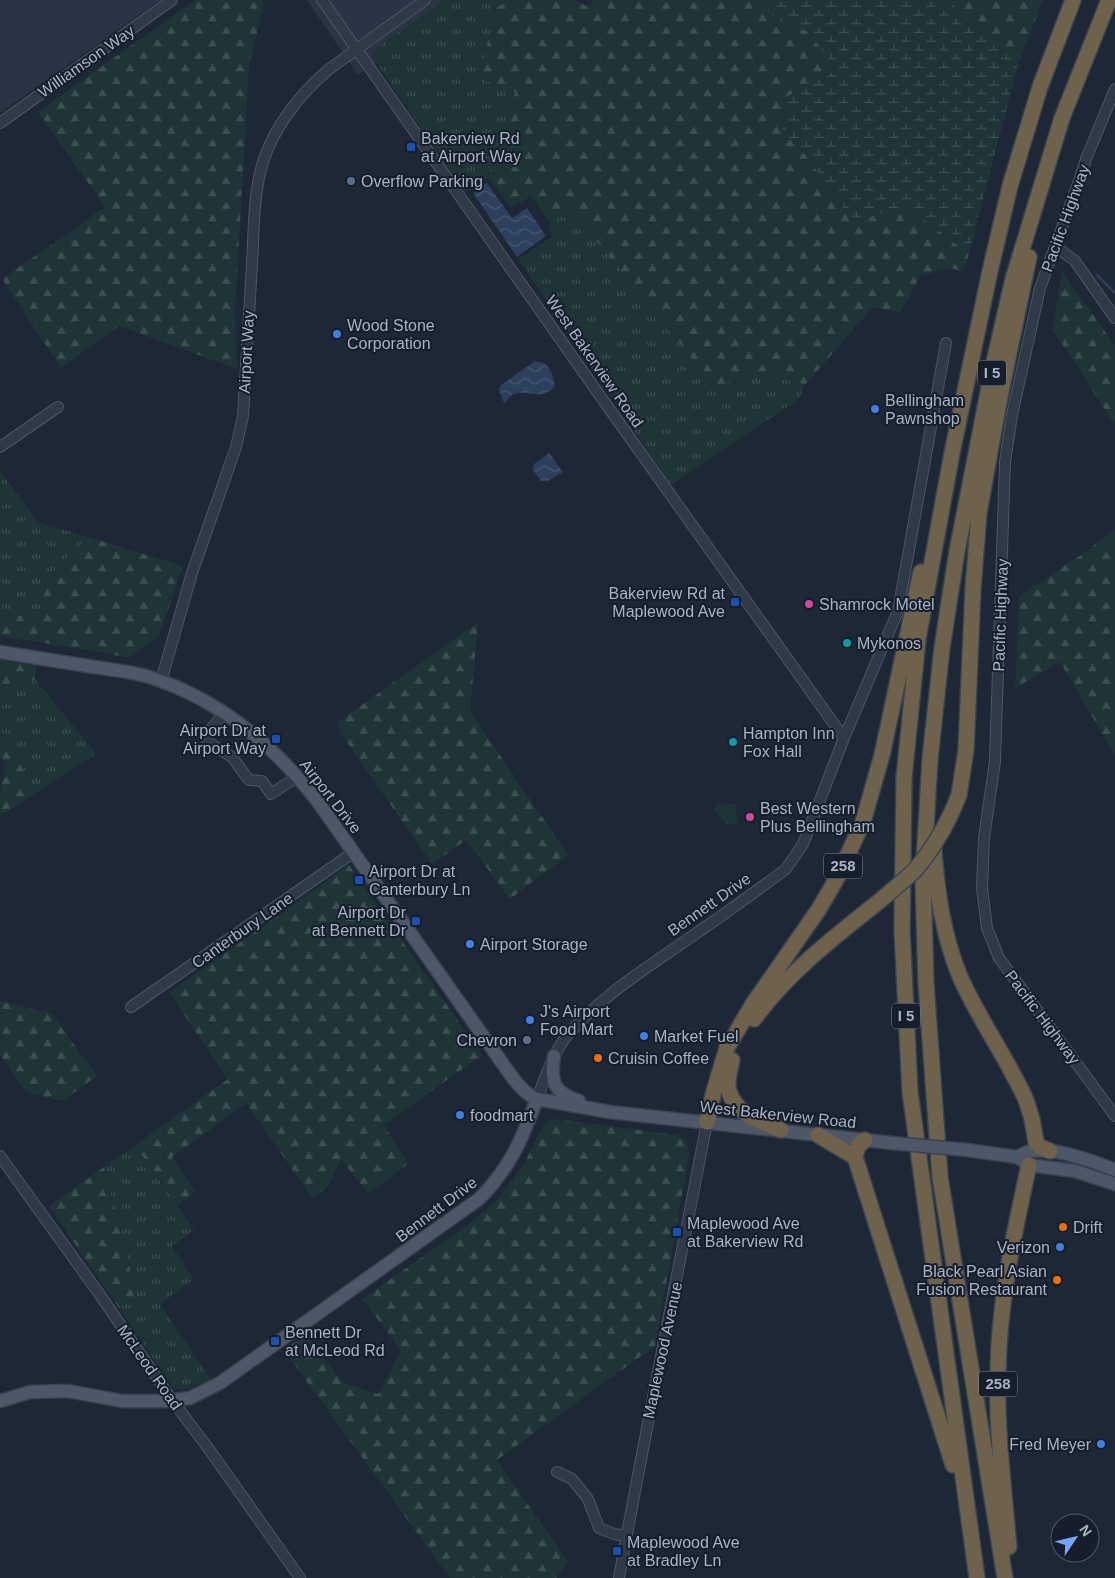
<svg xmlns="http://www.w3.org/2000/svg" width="1115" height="1578" font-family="Arial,sans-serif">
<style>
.airport{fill:#2a3444}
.grass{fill:url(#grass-tufts)}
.forest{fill:url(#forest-firs)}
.wetland{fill:url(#wetland-marsh)}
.park{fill:#1f3437}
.water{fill:url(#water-waves)}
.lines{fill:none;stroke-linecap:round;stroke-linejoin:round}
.stream{stroke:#2c3f5d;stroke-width:2.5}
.minor-casing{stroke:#4d5665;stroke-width:12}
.major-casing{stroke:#394250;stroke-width:15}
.highway-casing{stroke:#3b4351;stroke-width:18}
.minor{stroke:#303947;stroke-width:10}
.major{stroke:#4e5767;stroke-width:12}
.highway{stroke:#6e624c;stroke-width:15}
.major-bridge-casing{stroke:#394250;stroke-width:15;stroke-linecap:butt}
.highway-bridge-casing{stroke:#3b4351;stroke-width:18;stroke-linecap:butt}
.major-bridge{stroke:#4e5767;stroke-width:12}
.highway-bridge{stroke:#6e624c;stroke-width:15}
.transit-dot{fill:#1a4fb4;stroke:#161e2b;stroke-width:2}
.service-dot{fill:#5c6f8a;stroke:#161e2b;stroke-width:2}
.shop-dot{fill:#3f7fe0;stroke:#161e2b;stroke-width:2}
.hotel-dot{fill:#d1479c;stroke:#161e2b;stroke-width:2}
.culture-dot{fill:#0f9aa8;stroke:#161e2b;stroke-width:2}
.food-dot{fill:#e8710a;stroke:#161e2b;stroke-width:2}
.labels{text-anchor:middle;stroke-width:4;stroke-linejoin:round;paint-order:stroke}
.shield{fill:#161e2b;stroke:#7d8697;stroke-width:1}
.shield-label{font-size:15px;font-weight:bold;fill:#a9b3c5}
.street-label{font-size:16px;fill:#a9b3c5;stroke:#161e2b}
.poi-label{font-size:16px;fill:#a9b3c5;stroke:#161e2b;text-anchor:start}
</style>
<defs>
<pattern id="grass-tufts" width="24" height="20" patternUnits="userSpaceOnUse" patternTransform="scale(1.25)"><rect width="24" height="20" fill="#1f3437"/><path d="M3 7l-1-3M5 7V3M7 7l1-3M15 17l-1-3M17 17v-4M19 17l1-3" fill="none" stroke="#3d4f52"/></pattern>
<pattern id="forest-firs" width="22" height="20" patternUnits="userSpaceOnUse" patternTransform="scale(1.25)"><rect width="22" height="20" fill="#1f3437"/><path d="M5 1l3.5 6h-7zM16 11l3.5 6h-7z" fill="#3d4f52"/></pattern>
<pattern id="wetland-marsh" width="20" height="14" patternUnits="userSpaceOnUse" patternTransform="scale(1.25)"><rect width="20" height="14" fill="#1f3437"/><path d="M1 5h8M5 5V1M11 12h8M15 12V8" fill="none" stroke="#3d4f52"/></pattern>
<pattern id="water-waves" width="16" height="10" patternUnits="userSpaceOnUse" patternTransform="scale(1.25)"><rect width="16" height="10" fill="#2c3f5d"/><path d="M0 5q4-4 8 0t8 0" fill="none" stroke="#485873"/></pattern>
</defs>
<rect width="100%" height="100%" fill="#1d2736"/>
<path class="airport" d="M0 0H160L0 113Z
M307 0H463L358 75Z"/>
<path class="grass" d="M444 0H508L496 8 480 78 515 92 488 177 466 193 372 57 377 48Z
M575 213 715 387 765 371 805 385 799 399 671 485 518 259 552 237 548 220Z
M0 471 38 522 88 537 44 582 41 620 0 611Z
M35 679 93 750 95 755 34 794 25 771 0 731V697Z
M135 1145 194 1230 172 1246 194 1279 160 1304 211 1380 182 1390 174 1389 119 1308 137 1295 104 1167Z"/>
<path class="forest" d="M195 0H262L264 4 249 66 235 311 237 369 119 326 61 368 2 279 105 207 38 112Z
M508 0H576L586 6 595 0H758L777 20 810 32 835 71 788 96 782 131 806 155 853 221 908 207 969 254 963 272 951 268 920 276 901 312 873 307 805 385 765 371 715 387 575 214 548 220 531 196 511 208 488 177 515 92 479 78 496 8Z
M954 0H1043L1018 64 955 14Z
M1062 271 1115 345V425L1053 330Z
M1115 529V755L1060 662 1015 688 1019 596 1084 553Z
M88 537 183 566 159 636 129 658 88 650 0 636V611L41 620 43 582Z
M478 622 470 711 568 855 510 899 466 840 432 864 341 734 338 722Z
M0 660 36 666 35 679 0 697V700Z
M0 731 25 771 34 794 0 816V793L5 764 0 757Z
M349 865 482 1055 384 1125 408 1164 368 1194 341 1159 328 1187 312 1198 246 1103 172 1157 195 1192 177 1206 135 1145 228 1079 169 993Z
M0 1001 51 1013 97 1076 62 1101 25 1092 0 1055Z
M556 1119 677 1135 687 1142 689 1156 655 1346 497 1460 568 1562 556 1578H450L283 1349 306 1336 344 1383 378 1394 401 1350 362 1299 469 1224 498 1199 523 1166 541 1129 548 1121Z
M104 1167 137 1295 119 1308 49 1206Z"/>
<path class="wetland" d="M758 0H954L955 14 1018 64 969 254 908 207 853 221 806 155 782 131 788 96 835 71 810 32 777 20Z"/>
<path class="park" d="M717 803 736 804 737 824 727 825 715 811Z"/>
<path class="water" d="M487 183 512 218 527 208 546 236 517 257 473 193Z
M535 361 546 364 552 374 555 386C553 388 551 391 548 392 535 400 514 383 506 403L503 401 499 389 501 385Z
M549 453 563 472 548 481H541L533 470 534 464Z"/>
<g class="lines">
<path class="stream" d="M1097 275 1115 293"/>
<defs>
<path id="minor" d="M322 0 598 393 844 738
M1115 89 1086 159 1080 178 1040 288 1012 415 1005 462 995 761 984 838 982 888 987 928 999 958 1115 1116
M0 123 172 0
M1055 246 1075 261 1115 318
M0 447 58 407
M161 681 192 573 236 447 243 416C246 365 249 315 252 264 254 230 253 195 263 162 274 127 300 94 328 70L425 0
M224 713 206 735 208 742 232 757 249 780 262 781 271 794 298 776
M131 1007 354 852
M537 1099C545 1078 552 1055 566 1037 598 999 640 972 681 944 716 920 751 895 786 869L803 844 844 738 898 611 946 343
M0 1156 100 1295 172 1400 211 1452 300 1578
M557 1472 572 1479 588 1499 599 1528 614 1534 626 1536
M619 1578C646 1426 678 1274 707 1122"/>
<path id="major" d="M0 652C31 657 63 662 94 667 116 670 140 673 161 681 224 704 277 749 318 802L510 1074C517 1084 525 1094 537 1099L610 1112 892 1143
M554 1056C550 1082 554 1093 579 1101
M967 1150 1017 1157 1029 1165 1075 1171 1115 1184
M1017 1157C1021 1155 1026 1152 1031 1151 1058 1148 1090 1160 1115 1170
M0 1401 30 1392 68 1391 122 1401H166L190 1398 220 1383 479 1199C510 1168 522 1139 537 1099"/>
<path id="highway" d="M959 795 966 750 973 589 979 513 999 402 1029 257
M933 838C936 885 942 935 961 979 980 1021 1007 1058 1026 1100L1032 1119 1036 1142 1040 1147 1050 1151
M754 1019C789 971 837 935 882 899
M732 1060C730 1069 726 1082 729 1091 735 1114 762 1122 781 1130
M707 1122 714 1091 727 1048 753 1004 819 909 837 878 863 822 882 755 921 572
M818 1135 855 1157
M865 1140 858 1146 855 1157 953 1465
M1009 1547C1004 1489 996 1430 998 1372 999 1300 1014 1234 1029 1165
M977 1578 910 1092 902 930 904 778 918 639 952 453 990 271 1010 186 1040 87 1073 0
M1005 1578 940 1177 926 983 923 878 930 759 942 648 957 551 994 362 1013 279 1062 118 1109 0"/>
</defs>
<use href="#minor" class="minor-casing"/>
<use href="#major" class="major-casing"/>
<use href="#highway" class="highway-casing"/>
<use href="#minor" class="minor"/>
<use href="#major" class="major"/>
<use href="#highway" class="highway"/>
<defs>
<path id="major-bridge" d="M892 1143 967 1150"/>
<path id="highway-bridge" d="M882 899C893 889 905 880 915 870 935 847 948 823 959 795"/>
</defs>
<use href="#major-bridge" class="major-bridge-casing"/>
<use href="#highway-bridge" class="highway-bridge-casing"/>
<use href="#major-bridge" class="major-bridge"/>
<use href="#highway-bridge" class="highway-bridge"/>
</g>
<g class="transit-dot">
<rect x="406" y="142" width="10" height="10" rx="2.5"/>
<rect x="730" y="597" width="10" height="10" rx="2.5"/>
<rect x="271" y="734" width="10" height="10" rx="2.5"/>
<rect x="354" y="875" width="10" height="10" rx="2.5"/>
<rect x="411" y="916" width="10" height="10" rx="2.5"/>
<rect x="672" y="1227" width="10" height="10" rx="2.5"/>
<rect x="270" y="1336" width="10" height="10" rx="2.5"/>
<rect x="612" y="1546" width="10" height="10" rx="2.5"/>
</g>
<g class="service-dot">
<circle cx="351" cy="181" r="5"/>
<circle cx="527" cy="1040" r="5"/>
</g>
<g class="shop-dot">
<circle cx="337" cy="334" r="5"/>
<circle cx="875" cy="409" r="5"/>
<circle cx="470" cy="944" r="5"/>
<circle cx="530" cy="1020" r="5"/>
<circle cx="644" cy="1036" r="5"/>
<circle cx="460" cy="1115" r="5"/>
<circle cx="1060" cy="1247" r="5"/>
<circle cx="1101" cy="1444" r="5"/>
</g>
<g class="hotel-dot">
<circle cx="809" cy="604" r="5"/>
<circle cx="750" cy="817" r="5"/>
</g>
<g class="culture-dot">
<circle cx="847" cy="643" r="5"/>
<circle cx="733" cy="742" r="5"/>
</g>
<g class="food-dot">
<circle cx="598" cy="1058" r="5"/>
<circle cx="1063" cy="1227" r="5"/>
<circle cx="1057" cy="1280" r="5"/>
</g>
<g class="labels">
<g class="shield">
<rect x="978" y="360.5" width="28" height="25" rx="4"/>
<rect x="824" y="853.5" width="38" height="25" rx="4"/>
<rect x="892" y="1003.5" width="28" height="25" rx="4"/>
<rect x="979" y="1371.5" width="38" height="25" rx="4"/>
</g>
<g class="shield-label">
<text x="992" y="378">I 5</text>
<text x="843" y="871">258</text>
<text x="906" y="1021">I 5</text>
<text x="998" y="1389">258</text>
</g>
<g class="street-label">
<text transform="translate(86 61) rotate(-35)" y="6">Williamson Way</text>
<text transform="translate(1065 218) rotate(-70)" y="6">Pacific Highway</text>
<text transform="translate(246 352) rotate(-87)" y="6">Airport Way</text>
<text transform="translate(595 361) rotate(55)" y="6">West Bakerview Road</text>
<text transform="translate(1000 615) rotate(-88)" y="6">Pacific Highway</text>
<text transform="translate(331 796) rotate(52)" y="6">Airport Drive</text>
<text transform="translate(709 904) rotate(-35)" y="6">Bennett Drive</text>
<text transform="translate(242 930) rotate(-35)" y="6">Canterbury Lane</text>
<text transform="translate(1043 1017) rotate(53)" y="6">Pacific Highway</text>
<text transform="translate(778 1114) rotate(6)" y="6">West Bakerview Road</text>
<text transform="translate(436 1209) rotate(-37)" y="6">Bennett Drive</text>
<text transform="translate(662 1350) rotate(-78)" y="6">Maplewood Avenue</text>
<text transform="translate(150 1367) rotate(55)" y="6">McLeod Road</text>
</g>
<g class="poi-label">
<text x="421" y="144">Bakerview Rd<tspan x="421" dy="18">at Airport Way</tspan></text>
<text x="361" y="187">Overflow Parking</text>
<text x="347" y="331">Wood Stone<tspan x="347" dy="18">Corporation</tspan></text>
<text x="885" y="406">Bellingham<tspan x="885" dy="18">Pawnshop</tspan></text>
<text x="725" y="599" text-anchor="end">Bakerview Rd at<tspan x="725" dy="18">Maplewood Ave</tspan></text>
<text x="819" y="610">Shamrock Motel</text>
<text x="857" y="649">Mykonos</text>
<text x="266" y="736" text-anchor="end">Airport Dr at<tspan x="266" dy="18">Airport Way</tspan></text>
<text x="743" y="739">Hampton Inn<tspan x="743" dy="18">Fox Hall</tspan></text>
<text x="760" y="814">Best Western<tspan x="760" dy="18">Plus Bellingham</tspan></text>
<text x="369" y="877">Airport Dr at<tspan x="369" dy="18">Canterbury Ln</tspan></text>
<text x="406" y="918" text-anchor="end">Airport Dr<tspan x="406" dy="18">at Bennett Dr</tspan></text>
<text x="480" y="950">Airport Storage</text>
<text x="540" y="1017">J's Airport<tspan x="540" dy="18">Food Mart</tspan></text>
<text x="654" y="1042">Market Fuel</text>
<text x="517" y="1046" text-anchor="end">Chevron</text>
<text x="608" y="1064">Cruisin Coffee</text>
<text x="470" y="1121">foodmart</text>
<text x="687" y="1229">Maplewood Ave<tspan x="687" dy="18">at Bakerview Rd</tspan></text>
<text x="1073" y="1233">Drift</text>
<text x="1050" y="1253" text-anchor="end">Verizon</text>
<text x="1047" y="1277" text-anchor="end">Black Pearl Asian<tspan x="1047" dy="18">Fusion Restaurant</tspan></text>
<text x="285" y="1338">Bennett Dr<tspan x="285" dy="18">at McLeod Rd</tspan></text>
<text x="1091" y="1450" text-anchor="end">Fred Meyer</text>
<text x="627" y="1548">Maplewood Ave<tspan x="627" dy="18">at Bradley Ln</tspan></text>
</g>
</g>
<g transform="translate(1075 1538) rotate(55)"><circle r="24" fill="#161e2b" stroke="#515a69"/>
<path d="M0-4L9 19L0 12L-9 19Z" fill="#74a5ff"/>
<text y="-8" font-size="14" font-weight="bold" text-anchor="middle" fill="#a9b3c5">N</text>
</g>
</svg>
